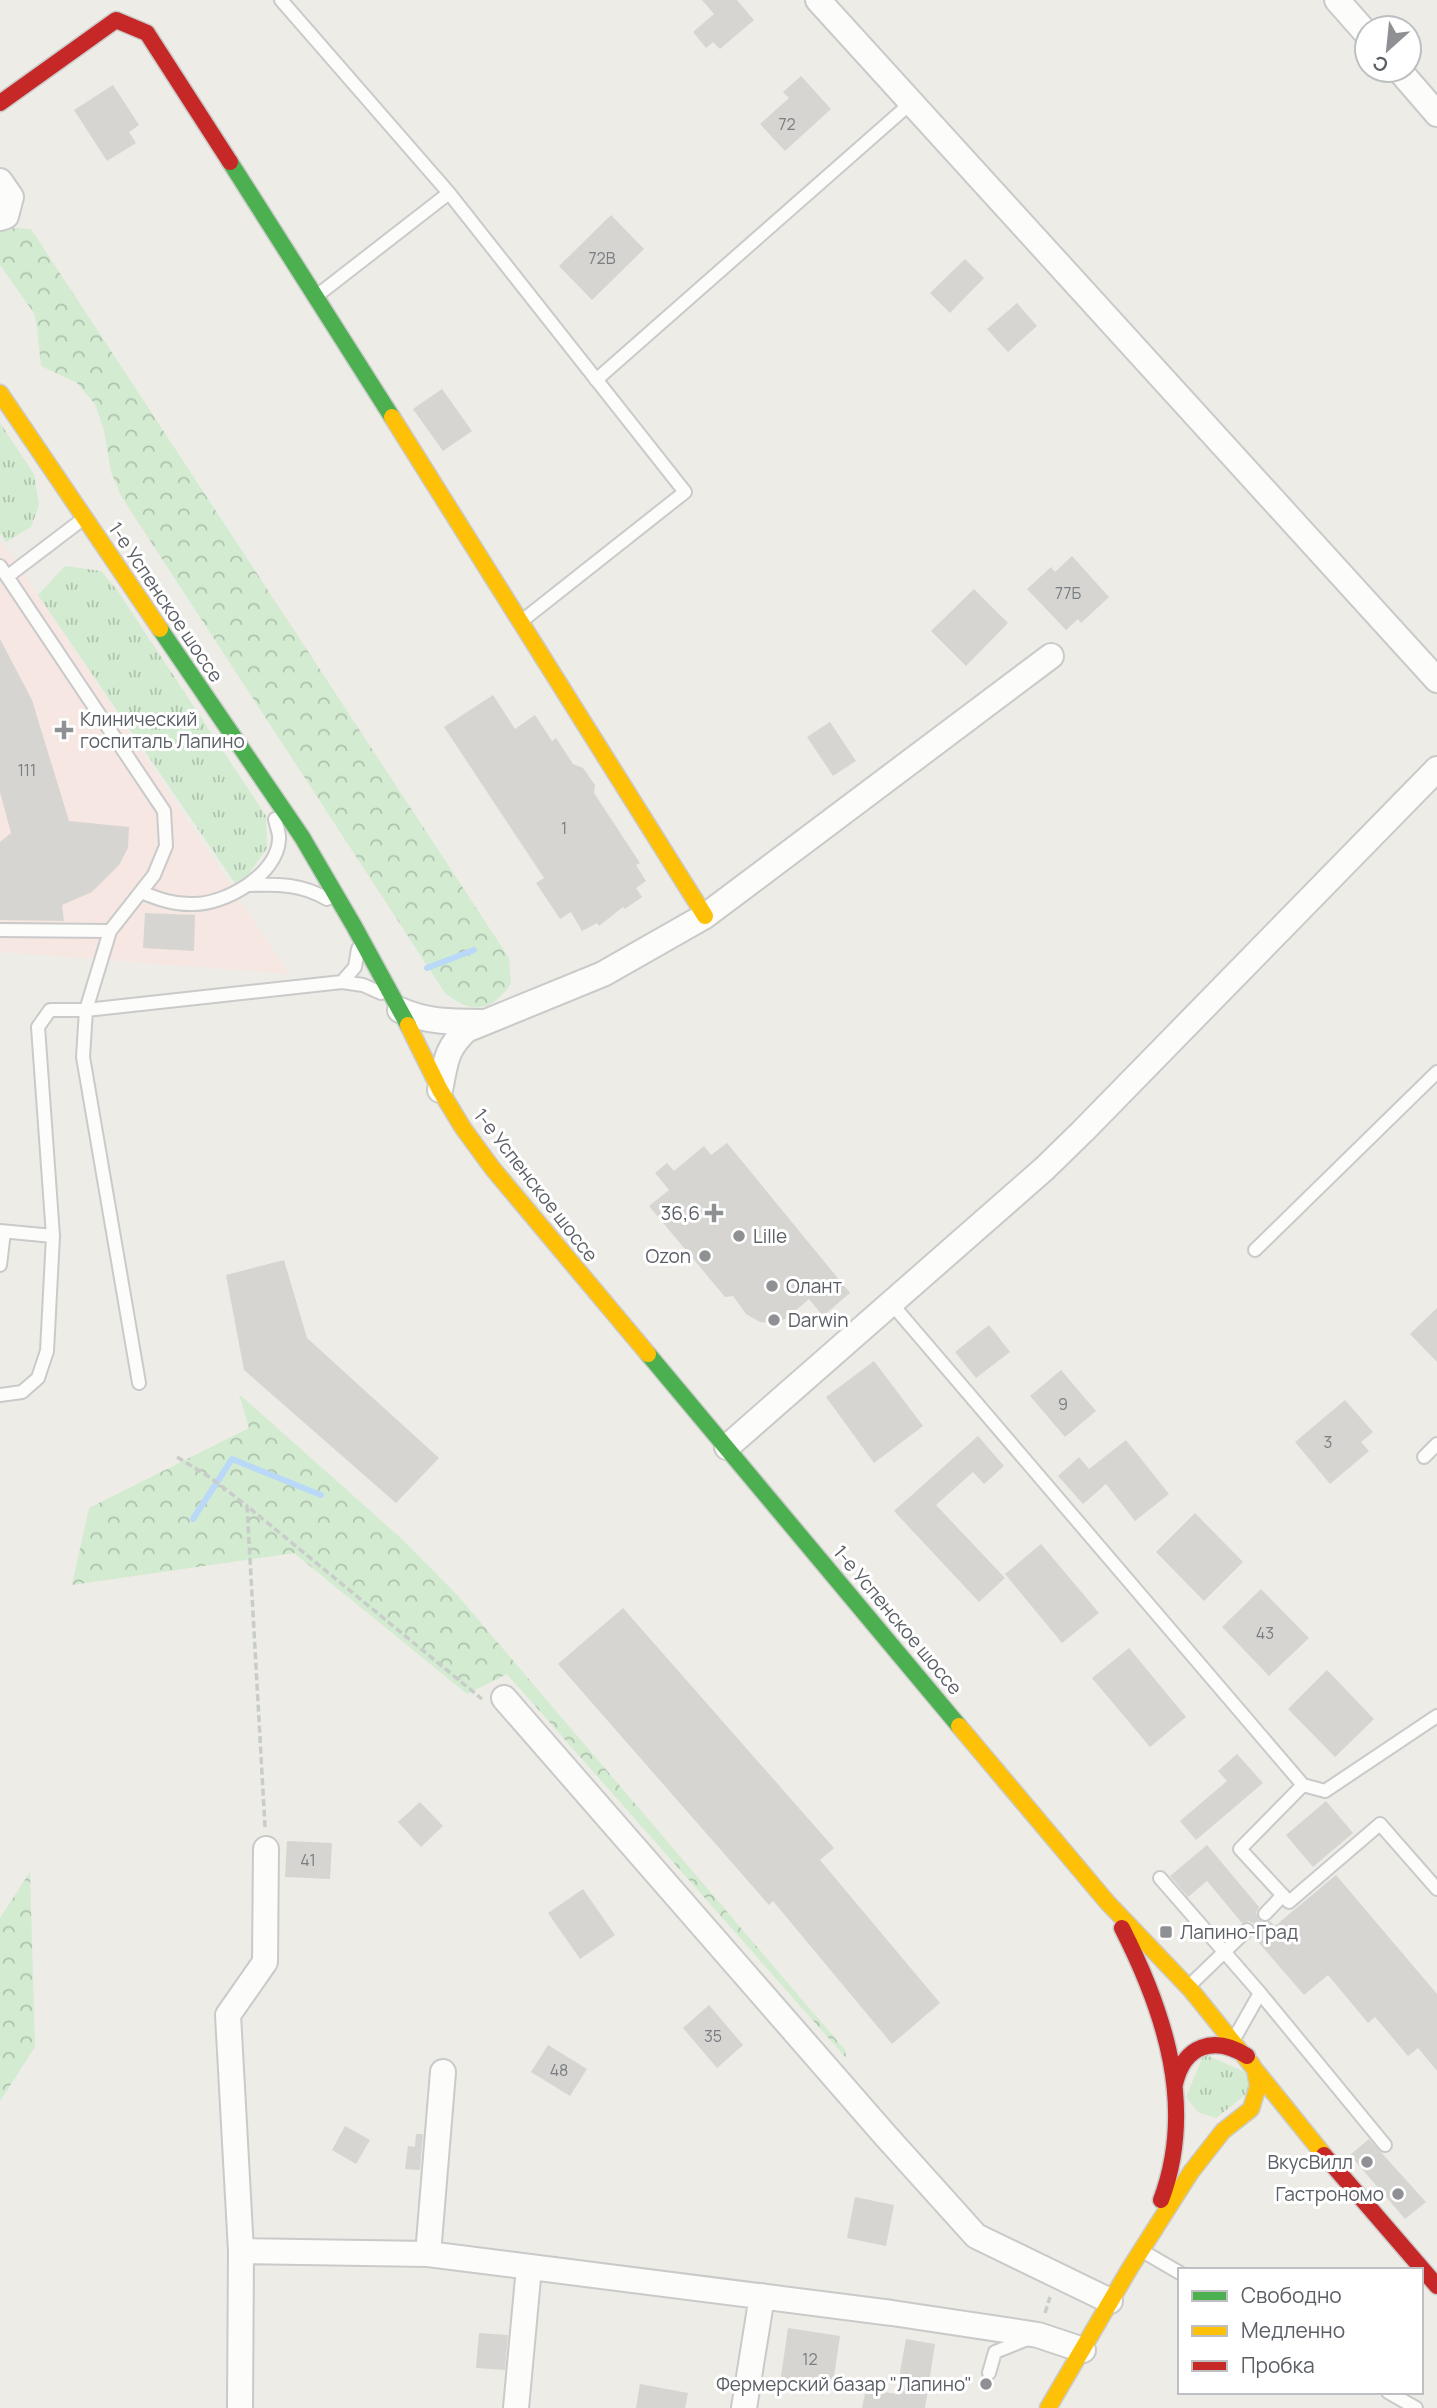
<svg xmlns="http://www.w3.org/2000/svg" width="1437" height="2408" font-family="Manrope,sans-serif">
<style>
.medical{fill:#f6e7e2}
.grass{fill:url(#grass-tufts)}
.forest{fill:url(#forest-crowns)}
.lines{fill:none;stroke-linecap:round;stroke-linejoin:round}
.stream{stroke:#bad9f8;stroke-width:6}
.building{fill:#d6d5d1}
.lane-casing{stroke:#c9cac9;stroke-width:16}
.street-casing{stroke:#c9cac9;stroke-width:28}
.fast-casing{stroke:#cacbca;stroke-width:19}
.slow-casing{stroke:#cacbca;stroke-width:19}
.jam-casing{stroke:#cacbca;stroke-width:19}
.path{stroke:#c8cdca;stroke-width:3.5;stroke-dasharray:7 3.5;stroke-linecap:butt}
.lane{stroke:#fcfcfb;stroke-width:12}
.street{stroke:#fcfcfb;stroke-width:24}
.fast{stroke:#4caf50;stroke-width:16}
.slow{stroke:#ffc107;stroke-width:16}
.jam{stroke:#c62828;stroke-width:16}
.poi-dot{fill:#8e9093;stroke:#fff;stroke-width:2.5}
.labels{text-anchor:middle;stroke-width:6;stroke-linejoin:round;paint-order:stroke}
.number-label{font-size:16px;fill:#7a7d81}
.street-label{font-size:19px;fill:#5b5f66;stroke:#fff}
.poi-label{font-size:19px;fill:#5b5f66;stroke:#fff;text-anchor:start}
</style>
<defs>
<pattern id="grass-tufts" width="24" height="20" patternUnits="userSpaceOnUse" patternTransform="scale(1.75)"><rect width="24" height="20" fill="#d3ebd1"/><path d="M3 7l-1-3M5 7V3M7 7l1-3M15 17l-1-3M17 17v-4M19 17l1-3" fill="none" stroke="#aec2ad"/></pattern>
<pattern id="forest-crowns" width="20" height="18" patternUnits="userSpaceOnUse" patternTransform="scale(1.75)"><rect width="20" height="18" fill="#d3ebd1"/><path d="M2 6a3 3 0 1 1 6 0M12 15a3 3 0 1 1 6 0" fill="none" stroke="#aec2ad"/></pattern>
</defs>
<rect width="100%" height="100%" fill="#edece6"/>
<path class="medical" d="M0 540 20 567 289 974 0 952Z"/>
<path class="grass" d="M0 423 34 474 39 505 31 527 6 542 0 533Z
M65 566 101 571 117 590 266 816 267 848 247 876 235 883 38 595Z
M1204 2054 1247 2073 1249 2092 1216 2118 1198 2112 1186 2097Z"/>
<path class="forest" d="M5 227 31 229 509 958 511 983C492 1012 472 1015 445 993L121 496 111 472 104 430 95 404 77 383 41 366 37 327 34 313 0 265V232Z
M239 1394 403 1540 458 1596 845 2050 847 2059 507 1674 467 1694 294 1553 72 1585 89 1508 249 1428Z
M30 1872 35 2047 0 2101V1918Z"/>
<g class="lines">
<path class="stream" d="M427 968 474 950
M193 1519 232 1459 321 1495"/>
</g>
<path class="building" d="M702 0H737L754 20 720 49 713 42 706 48 693 32 714 14Z
M801 76 831 109 785 151 760 124 789 98 783 92Z
M113 85 139 125 129 132 136 143 107 161 74 110Z
M611 215 644 249 592 300 559 266Z
M965 259 984 278 950 313 930 293Z
M1017 303 1037 326 1008 352 987 329Z
M442 389 472 431 443 451 413 409Z
M1072 556 1109 597 1081 623 1078 619 1066 630 1027 589 1051 567 1055 572Z
M974 589 1008 623 966 666 931 631Z
M0 639 32 700 69 821 129 827 128 848 119 865 92 892 62 905 64 921 0 920V842L11 833 0 792Z
M493 695 515 729 535 715 552 741 556 738 573 764 583 768 595 785 594 793 640 863 636 865 646 881 636 888 642 897 625 909 623 907 599 926 597 923 582 931 571 912 560 919 536 883 544 878 444 727Z
M830 722 856 761 833 776 807 737Z
M145 913 195 915 194 951 143 948Z
M727 1143 850 1293 823 1316 809 1299 787 1318 775 1323 760 1322 746 1314 733 1296 725 1297 649 1206 669 1190 655 1173 667 1163 674 1171 704 1146 711 1155Z
M284 1260 307 1338 439 1458 396 1503 244 1370 226 1275Z
M1437 1308V1362L1410 1334Z
M989 1325 1010 1352 976 1378 955 1352Z
M874 1361 923 1426 874 1463 826 1397Z
M1061 1370 1096 1411 1065 1437 1030 1396Z
M1345 1400 1373 1432 1361 1442 1369 1451 1330 1484 1295 1442Z
M978 1436 1004 1466 984 1484 973 1472 936 1505 1005 1578 979 1602 894 1511Z
M1126 1440 1169 1494 1135 1521 1106 1484 1083 1504 1058 1476 1079 1457 1089 1469Z
M1195 1513 1243 1562 1204 1601 1156 1552Z
M1041 1544 1099 1613 1062 1643 1005 1574Z
M1261 1589 1309 1638 1269 1676 1222 1627Z
M623 1608 834 1848 820 1860 940 2003 892 2044 773 1901 769 1905 558 1664Z
M1129 1648 1186 1717 1150 1747 1092 1678Z
M1327 1670 1374 1719 1335 1757 1288 1709Z
M1237 1754 1263 1783 1196 1840 1180 1821 1227 1781 1218 1771Z
M1326 1801 1353 1833 1313 1867 1286 1835Z
M420 1802 443 1826 421 1847 398 1822Z
M287 1841 332 1843 330 1879 285 1877Z
M1207 1845 1259 1907 1256 1913 1259 1920 1264 1923 1270 1921 1275 1926 1336 1875 1437 1994V2071L1418 2048 1408 2056 1375 2017 1368 2023 1328 1975 1304 1995 1253 1936 1256 1932 1254 1924 1249 1921 1242 1923 1207 1881 1188 1897 1170 1876Z
M583 1889 615 1935 580 1959 548 1913Z
M709 2005 743 2045 717 2068 683 2028Z
M548 2045 587 2069 570 2096 531 2072Z
M345 2126 370 2140 356 2164 332 2150Z
M416 2134H423L420 2170 405 2169 408 2146 415 2147Z
M1369 2139 1426 2202 1405 2219 1350 2155Z
M855 2197 894 2205 886 2246 847 2238Z
M788 2328 840 2336 832 2390 780 2383Z
M479 2333 508 2335 505 2370 476 2368Z
M906 2339 935 2344 925 2408H862L866 2389 896 2394Z
M640 2384 688 2393 685 2408H636Z"/>
<g class="lines">
<defs>
<path id="lane" d="M281 0 449 193
M319 294 449 193 685 492 523 620
M596 380 912 102
M0 566 164 811 166 846 154 875 110 931 0 930
M8 576 83 519
M250 885C278 884 302 884 327 899
M141 892C158 899 175 905 194 904 225 904 277 875 279 840 280 834 276 825 275 819
M110 931 86 1010 83 1057 139 1383
M342 982 355 967 358 949
M0 1231 53 1236
M1255 1250 1437 1072
M0 1265 4 1232
M891 1303 1303 1785 1240 1849 1289 1902 1380 1824 1437 1889
M0 1395 22 1392 38 1378 47 1351 53 1236 38 1027 50 1010H86L342 982 363 985 381 993
M1424 1457 1437 1444
M1303 1785 1325 1791 1437 1716
M1160 1878 1260 1993 1385 2145
M1265 1914 1283 1895
M1189 1986 1247 1930
M1234 2039 1260 1993
M1144 2252 1180 2273
M989 2373 995 2352 1030 2338
M1388 2392 1416 2408"/>
<path id="street" d="M818 0 1437 680
M1337 0 1367 34
M1399 70 1437 114
M0 181 11 197 6 216 0 218
M400 1010C426 1022 452 1022 481 1022
M440 1090C446 1062 445 1050 466 1030L603 974 705 916 1051 656
M727 1447 1044 1169 1083 1131 1437 769
M504 1698 885 2135 976 2236 1110 2301
M241 2251 428 2254 892 2313 1038 2335 1083 2350
M428 2254 443 2072
M240 2408 241 2251 228 2015 265 1962 266 1849
M516 2408 529 2267
M744 2408 762 2296"/>
<path id="fast" d="M230 162 392 417
M160 629 302 837 354 926 408 1025
M648 1354 959 1726"/>
<path id="slow" d="M0 393 160 629
M392 417 705 916
M408 1025 440 1090 463 1128 493 1169 648 1354
M959 1726 1107 1902 1191 1990 1324 2155
M1048 2408 1130 2268 1191 2172 1223 2131 1251 2109 1258 2086 1255 2070 1251 2063"/>
<path id="jam" d="M0 103 116 20 147 33 230 162
M1122 1928C1165 2013 1196 2107 1161 2200
M1175 2084C1184 2045 1214 2035 1247 2056
M1324 2155 1437 2286"/>
</defs>
<use href="#lane" class="lane-casing"/>
<use href="#street" class="street-casing"/>
<use href="#fast" class="fast-casing"/>
<use href="#slow" class="slow-casing"/>
<use href="#jam" class="jam-casing"/>
<path class="path" d="M177 1457 211 1478 247 1506
M265 1827 247 1506 482 1699
M1045 2313 1050 2297"/>
<use href="#lane" class="lane"/>
<use href="#street" class="street"/>
<use href="#fast" class="fast"/>
<use href="#slow" class="slow"/>
<use href="#jam" class="jam"/>
</g>
<g class="poi-dot">
<path d="M60.5 719.5h7v7h7v7h-7v7h-7v-7h-7v-7h7z"/>
<path d="M710.5 1202.5h7v7h7v7h-7v7h-7v-7h-7v-7h7z"/>
<circle cx="739" cy="1236" r="7"/>
<circle cx="705" cy="1256" r="7"/>
<circle cx="772" cy="1286" r="7"/>
<circle cx="774" cy="1320" r="7"/>
<rect x="1159" y="1925" width="14" height="14" rx="3.5"/>
<circle cx="1367" cy="2162" r="7"/>
<circle cx="1398" cy="2194" r="7"/>
<circle cx="986" cy="2384" r="7"/>
</g>
<g class="labels">
<g class="number-label">
<text x="787" y="130">72</text>
<text x="602" y="264">72В</text>
<text x="1068" y="599">77Б</text>
<text x="27" y="776">111</text>
<text x="564" y="834">1</text>
<text x="1063" y="1410">9</text>
<text x="1328" y="1448">3</text>
<text x="1265" y="1639">43</text>
<text x="308" y="1866">41</text>
<text x="713" y="2042">35</text>
<text x="559" y="2076">48</text>
<text x="810" y="2365">12</text>
</g>
<g class="street-label">
<text transform="translate(166 602) rotate(56)" y="7">1-е Успенское шоссе</text>
<text transform="translate(536 1185) rotate(52)" y="7">1-е Успенское шоссе</text>
<text transform="translate(898 1620) rotate(50)" y="7">1-е Успенское шоссе</text>
</g>
<g class="poi-label">
<text x="80" y="726">Клинический<tspan x="80" dy="22">госпиталь Лапино</tspan></text>
<text x="700" y="1220" text-anchor="end">36,6</text>
<text x="753" y="1243">Lille</text>
<text x="691" y="1263" text-anchor="end">Ozon</text>
<text x="786" y="1293">Олант</text>
<text x="788" y="1327">Darwin</text>
<text x="1180" y="1939">Лапино-Град</text>
<text x="1353" y="2169" text-anchor="end">ВкусВилл</text>
<text x="1384" y="2201" text-anchor="end">Гастрономо</text>
<text x="972" y="2391" text-anchor="end">Фермерский базар "Лапино"</text>
</g>
</g>
<rect x="1178" y="2268" width="245" height="126" fill="#ffffff" stroke="#bdbfc2" stroke-width="2"/>
<rect x="1192" y="2291" width="35" height="10" fill="#4caf50" stroke="#bdbfc2" stroke-width="2"/>
<text x="1241" y="2303" font-size="21" fill="#5b5f66">Свободно</text>
<rect x="1192" y="2326" width="35" height="10" fill="#ffc107" stroke="#bdbfc2" stroke-width="2"/>
<text x="1241" y="2338" font-size="21" fill="#5b5f66">Медленно</text>
<rect x="1192" y="2361" width="35" height="10" fill="#c62828" stroke="#bdbfc2" stroke-width="2"/>
<text x="1241" y="2373" font-size="21" fill="#5b5f66">Пробка</text>
<g transform="translate(1388 49) rotate(207)"><circle r="33" fill="#ffffff" stroke="#bdbfc2" stroke-width="2"/>
<path d="M0-5L12 26L0 18L-12 26Z" fill="#8e9093"/>
<text y="-10" font-size="19" font-weight="bold" text-anchor="middle" fill="#5b5f66">С</text>
</g>
</svg>
